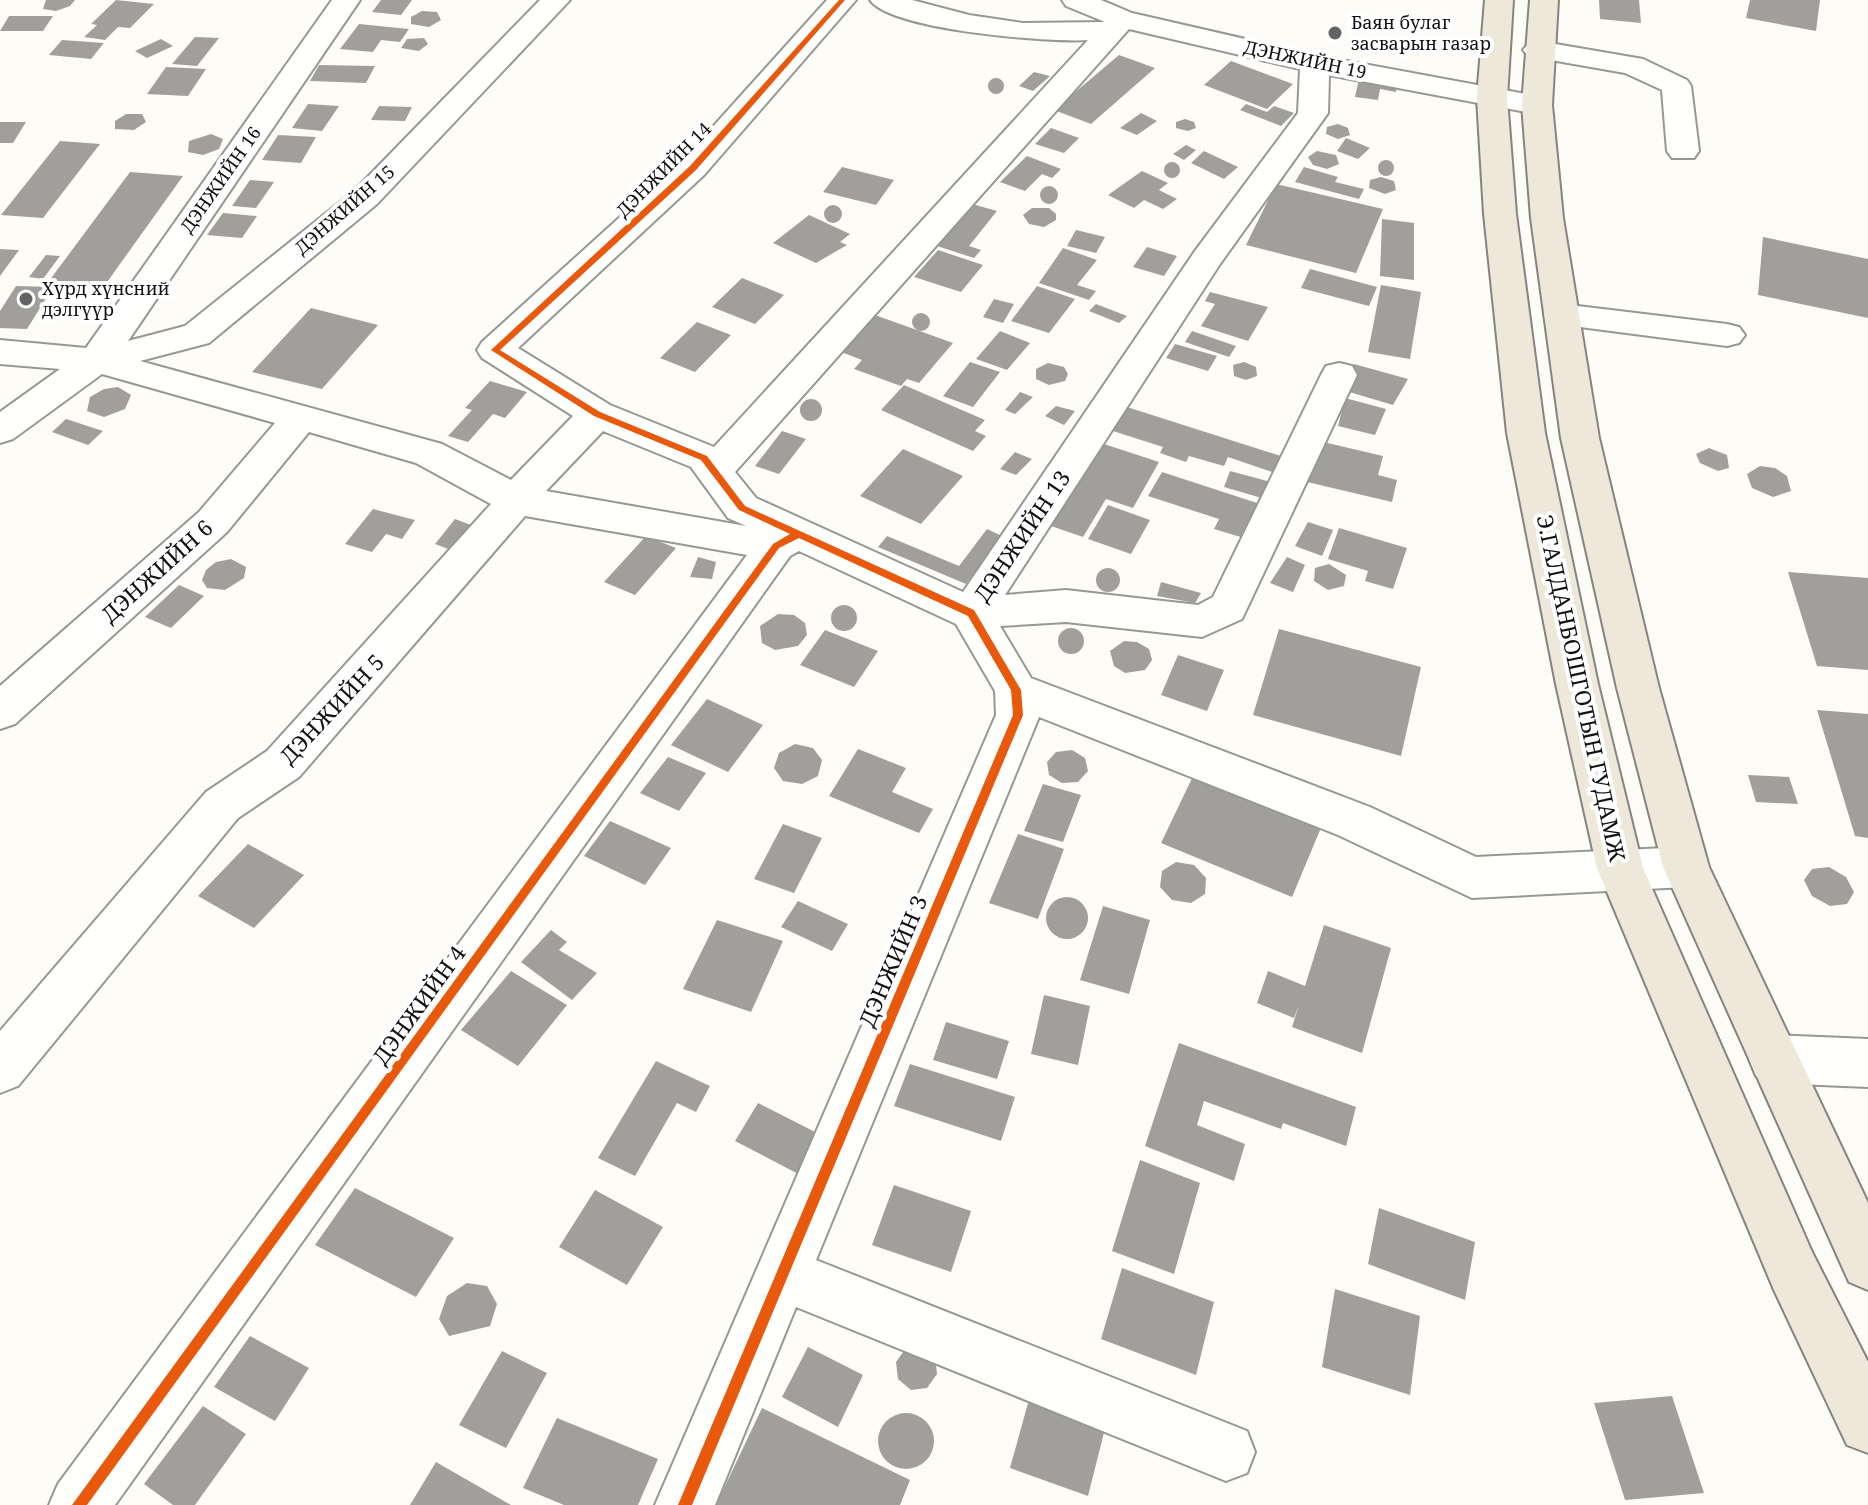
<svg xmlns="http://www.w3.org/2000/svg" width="1868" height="1505" font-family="'Noto Serif',serif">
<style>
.building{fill:#a19f9c}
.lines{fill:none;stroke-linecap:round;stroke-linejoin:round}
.minor-casing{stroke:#979795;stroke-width:4}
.major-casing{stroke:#858482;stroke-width:4}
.minor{fill:#fffffe;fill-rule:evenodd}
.major{fill:#eee8da;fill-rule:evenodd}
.cycleway-casing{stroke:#fff;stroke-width:5}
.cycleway{fill:#e8590c;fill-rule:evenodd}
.poi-dot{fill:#646362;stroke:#fff;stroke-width:3}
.labels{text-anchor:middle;stroke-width:8;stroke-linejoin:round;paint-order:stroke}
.far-poi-label{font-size:18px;fill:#111;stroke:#fff;text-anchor:start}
.far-street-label{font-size:18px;fill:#111;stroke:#fff}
.street-label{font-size:22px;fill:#111;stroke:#fff}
</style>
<rect width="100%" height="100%" fill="#fdfcf7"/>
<path class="building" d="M46 0H75L70 6 56 11 43 9Z
M116 0 154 4 130 28 118 27 105 40 84 37 97 25 91 24Z
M381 0H412L401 15 372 12Z
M1599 0H1639L1641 23 1600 19Z
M1750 0H1820L1816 31 1746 18Z
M422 11 437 12 441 20 429 27 411 24V17Z
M9 16H53L43 31H0Z
M359 24 409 29 400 42 381 40 373 52 340 49Z
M195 37 219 38 197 66 172 64Z
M424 38 428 44 419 51 401 48 407 39Z
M161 39 173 46 147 58 135 51Z
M62 40 104 43 91 59 49 55Z
M1119 55 1155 68 1091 124 1054 110Z
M1231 61 1293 84 1267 109 1204 85Z
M319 65 375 66 366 83 310 81Z
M166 67 206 69 188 96 147 94Z
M1034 72 1050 76 1033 91 1019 86Z
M988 86a8 8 0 1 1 16 0a8 8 0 1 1-16 0Z
M1359 79 1397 84 1396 92 1380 89 1378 100 1355 97Z
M308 104 339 106 322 131 292 128Z
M1246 104 1267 112 1274 106 1294 113 1281 126 1240 110Z
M379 106 412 107 405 121 371 120Z
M1141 113 1157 121 1137 135 1120 128Z
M126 114H142L146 122 134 130 115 129V121Z
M1185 119 1194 122 1196 128 1188 131 1176 128V122Z
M0 122H26L13 143H0Z
M1338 124 1348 128 1350 135 1338 139 1326 134 1327 127Z
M1051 128 1079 138 1064 153 1035 144Z
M211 134 223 139 219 149 203 155 188 152 189 141Z
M278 135 316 137 301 163 262 160Z
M1346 138 1370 148 1358 159 1337 151Z
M60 141 100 144 43 218 1 215Z
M1186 145 1196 150 1184 160 1173 154Z
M1204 151 1238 167 1224 179 1191 163Z
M1317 151 1336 155 1339 164 1327 169 1313 165 1308 157Z
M1027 156 1061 169 1052 178 1042 174 1025 191 1000 182Z
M1378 168a8 8 0 1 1 16 0a8 8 0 1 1-16 0Z
M1164 170a8 8 0 1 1 16 0a8 8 0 1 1-16 0Z
M842 167 894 180 876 205 823 192Z
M1304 167 1338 177 1335 182 1364 189 1359 199 1295 182Z
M1142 171 1168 183 1159 190 1177 199 1163 209 1144 200 1134 208 1108 195Z
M130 172 183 176 105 285 49 281Z
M1381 177 1394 181 1396 190 1385 194 1369 188 1370 180Z
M250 180 274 182 256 208 232 206Z
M1276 184 1383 209 1356 273 1246 245Z
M1040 195a9 9 0 1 1 18 0a9 9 0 1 1-18 0Z
M972 204 997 211 969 246 981 250 974 258 937 246Z
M824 214a9 9 0 1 1 18 0a9 9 0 1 1-18 0Z
M1032 208H1049L1056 214V220L1044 227 1029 224 1023 215Z
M223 213 257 216 242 238 207 235Z
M809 215 850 234 840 242 847 245 816 263 773 243Z
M1382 219 1414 223V280L1380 276Z
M1076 230 1105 237 1096 253 1067 246Z
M1763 237 1868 259V318L1758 295Z
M1147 247 1177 256 1164 276 1133 267Z
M1063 248 1097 260 1077 285 1096 291 1089 300 1039 283Z
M0 249 19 250 0 276Z
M938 250 983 265 961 292 914 277Z
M46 255 60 256 43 279 29 277Z
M1310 269 1377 287 1369 306 1301 288Z
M742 278 784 295 755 324 712 307Z
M1381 285 1421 292 1410 359 1368 352Z
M16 286 53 287 27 329 0 328V311Z
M1037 286 1075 299 1049 333 1011 321Z
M1210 292 1268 307 1248 341 1201 326 1215 304 1205 301Z
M994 299 1014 304 1003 323 983 317Z
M1096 304 1127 316 1119 323 1089 311Z
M311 308 378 325 322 389 252 372Z
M912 322a9 9 0 1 1 18 0a9 9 0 1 1-18 0Z
M875 315 953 343 919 383 907 379 901 386 854 369 862 360 841 352Z
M697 322 731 335 695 372 660 358Z
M1000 331 1030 343 1007 370 976 359Z
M1192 331 1236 346 1229 357 1185 342Z
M1175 344 1217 356 1208 371 1166 358Z
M970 362 1000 372 973 407 943 396Z
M1244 362 1256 367 1257 376 1246 380 1234 376 1233 365Z
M1048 363 1064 367 1068 374 1065 381 1049 385 1036 379V369Z
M1354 364 1408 379 1393 405 1346 391Z
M490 381 527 392 505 418 493 414 468 442 448 436 472 410 465 408Z
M904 385 985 420 975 431 986 436 973 451 881 410Z
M118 387 131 395 125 409 104 417 87 411 90 397 104 389Z
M1020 392 1033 397 1015 414 1005 410Z
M1345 398 1386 409 1375 435 1338 426Z
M800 410a11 11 0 1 1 22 0a11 11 0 1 1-22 0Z
M1056 406 1075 411 1064 425 1045 416Z
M1127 407 1287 458 1278 474 1228 457 1224 466 1189 456 1186 462 1160 453 1163 447 1113 431Z
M66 419 103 431 88 445 52 432Z
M782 431 806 439 779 474 755 466Z
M1319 441 1383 456 1378 475 1397 480 1392 502 1307 482Z
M1101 443 1159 462 1133 508 1106 499 1083 537 1051 526Z
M1709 448 1727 455 1729 468 1718 471 1700 463 1696 454Z
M903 449 963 476 921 524 860 496Z
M1015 452 1032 459 1016 475 1000 469Z
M1760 466 1775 468 1787 476 1791 491 1773 497 1752 488 1747 474Z
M1230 471 1271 482 1265 499 1224 487Z
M1162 472 1260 504 1244 538 1214 529 1219 519 1148 496Z
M1108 505 1150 520 1131 554 1088 539Z
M373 509 415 520 402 539 386 534 372 552 345 544Z
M455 519 471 525 451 550 435 544Z
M1308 522 1333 530 1322 556 1295 546Z
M1339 528 1407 548 1393 589 1365 581 1368 571 1328 559Z
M987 529 1002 536 966 584 878 547 887 536 959 566Z
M646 536 676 548 635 595 604 582Z
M698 557 716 562 712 579 690 577Z
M1287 557 1305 565 1293 592 1270 583Z
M231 559 246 567 244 578 225 590 207 588 202 580 206 570 216 562Z
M1329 564 1346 575 1344 586 1328 590 1314 581 1315 568Z
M1096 580a12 12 0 1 1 24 0a12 12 0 1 1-24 0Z
M1788 572 1868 578V670L1817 666Z
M1161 582 1201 593 1195 603 1157 596Z
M179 585 204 596 171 628 145 617Z
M831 618a13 13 0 1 1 26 0a13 13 0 1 1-26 0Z
M778 614 794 615 805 623 807 635 798 646 775 650 762 643 760 626Z
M1058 641a13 13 0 1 1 26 0a13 13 0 1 1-26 0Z
M1279 629 1421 667 1401 756 1253 715Z
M825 630 878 651 854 687 800 665Z
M1124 641 1137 642 1149 649 1152 660 1145 670 1125 673 1114 666 1110 651Z
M1178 655 1224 670 1207 711 1161 695Z
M707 699 763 725 728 772 671 745Z
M1817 710 1868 714V838L1855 836Z
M795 744 813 748 822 760 818 776 802 784 783 781 774 768 779 753Z
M858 749 906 768 892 792 933 809 919 833 829 796Z
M1072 750 1085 758 1088 771 1078 782 1062 783 1049 775 1047 762 1056 752Z
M668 757 706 773 679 811 640 793Z
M1195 772 1323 823 1292 897 1161 843Z
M1748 775 1789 777 1798 804 1756 802Z
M1043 784 1081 795 1063 842 1024 831Z
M610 821 671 848 645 885 584 856Z
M783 824 822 838 794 893 754 879Z
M1018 834 1064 849 1038 919 989 903Z
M248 844 304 875 254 928 198 896Z
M1176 862 1194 865 1206 878 1205 894 1191 903 1172 900 1160 887 1162 871Z
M1829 867 1846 877 1854 892 1847 904 1830 906 1812 896 1804 880 1812 869Z
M1046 918a21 21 0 1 1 42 0a21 21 0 1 1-42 0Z
M798 901 848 924 832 951 781 927Z
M1103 906 1150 920 1129 994 1080 980Z
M717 920 783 941 751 1012 683 989Z
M1324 925 1391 948 1362 1053 1292 1027 1299 1005 1294 1018 1257 1003 1268 971 1305 986Z
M551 930 567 942 559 950 597 973 572 1000 521 962Z
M511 971 567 1005 518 1066 461 1030Z
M1044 995 1090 1006 1078 1065 1031 1054Z
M946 1022 1009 1041 997 1079 933 1060Z
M1179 1043 1356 1107 1346 1146 1283 1123 1281 1129 1204 1101 1197 1125 1245 1144 1234 1181 1145 1146Z
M656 1061 710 1086 696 1112 677 1103 635 1176 598 1158Z
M910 1064 1015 1097 1001 1141 894 1106Z
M758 1103 829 1139 806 1178 735 1141Z
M1140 1160 1200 1183 1174 1274 1112 1251Z
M894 1185 971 1211 951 1272 872 1245Z
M355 1188 454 1238 416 1297 315 1245Z
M595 1190 663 1227 627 1285 559 1247Z
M1379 1208 1475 1242 1465 1300 1368 1264Z
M1122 1268 1214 1302 1196 1375 1101 1339Z
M467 1283 487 1286 497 1304 490 1326 449 1336 439 1319 447 1296Z
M1335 1289 1420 1316 1410 1395 1322 1367Z
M250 1336 309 1368 275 1421 214 1387Z
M808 1347 863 1375 838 1427 782 1397Z
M906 1348 935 1357 937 1374 927 1388 911 1390 898 1379 896 1362Z
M502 1351 547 1373 506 1448 459 1425Z
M1033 1385 1109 1413 1088 1496 1010 1468Z
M1672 1396 1704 1493 1625 1500 1594 1403Z
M203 1406 246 1434 195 1505H173L144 1484Z
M762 1408 910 1480 900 1505H716Z
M878 1441a28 28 0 1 1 56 0a28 28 0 1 1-56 0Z
M557 1418 658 1459 638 1505H564L523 1488Z
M436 1462 511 1505H410Z"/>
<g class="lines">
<defs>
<path id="minor" d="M332 0H360L128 341 185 326 355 190 540 0H570L377 204 209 343 140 361 442 444 511 480 573 416 482 358 477 350 482 342 682 161 827 0H856L704 175 518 348 610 405 714 447 1088 40C1050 43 891 30 870 0H912L969 15 1023 23 1105 22 1066 6 1062 0H1101L1132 13 1315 55 1537 96 1548 99 1552 105 1548 111 1537 114 1329 75 1328 113 1220 264 1005 595 1066 590 1198 605 1213 597 1321 375 1326 366 1339 363 1352 366 1357 375 1242 619 1202 637 1066 622 1000 626 1031 678 1370 807 1476 857 1686 847 1702 853 1709 867 1702 881 1686 887 1472 898 1338 835 1039 717 816 1260 1247 1431 1255 1452 1247 1473 1226 1481 796 1307 715 1505H655L996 715 995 691 956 624 799 551 790 556 115 1505H49L58 1484 747 555 525 516 299 777 238 818 18 1086 0 1093V1031L206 792 267 751 491 504 416 463 309 432 227 532 15 724 0 729V686L199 512 275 423 102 374 13 439 0 443V412L60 369 0 364V340L86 348ZM1129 29 1300 69 1298 113 1195 251 963 592 756 498 735 472ZM603 431 691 467 728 518 746 526 546 491Z
M1538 41 1643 59 1687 80 1691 86 1699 151 1694 158H1672L1667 151 1662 90 1625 73 1528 56 1523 50 1528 44Z
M1561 304 1727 324 1739 327 1745 335 1739 343 1727 346 1549 323 1544 315 1549 307Z
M1774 1035 1868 1039V1087L1774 1083 1756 1076 1749 1059 1756 1042Z"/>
<path id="major" d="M1485 0H1513L1507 98 1516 214 1545 433 1598 684 1643 868 1812 1252 1868 1362V1453L1847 1445 1774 1290 1597 868 1556 684 1507 433 1484 214 1477 98Z
M1530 0H1558L1552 105 1563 218 1599 438 1659 688 1709 867 1868 1203V1290L1849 1282 1663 867 1617 688 1561 438 1531 218 1522 105Z"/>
</defs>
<use href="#minor" class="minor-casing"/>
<use href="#major" class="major-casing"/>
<use href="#minor" class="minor"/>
<use href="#major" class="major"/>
<defs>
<path id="cycleway" d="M839 0H845L696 170 500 350 600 412 707 456 745 506 974 610 1021 690 1023 715 692 1505H678L1013 715 1011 690 968 616 799 538 779 548 87 1505H72L773 544 790 534 739 510 701 460 594 416 491 350 690 166Z"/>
</defs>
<use href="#cycleway" class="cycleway-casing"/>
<use href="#cycleway" class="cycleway"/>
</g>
<g class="poi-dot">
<circle cx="1335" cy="33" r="8"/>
<circle cx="26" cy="299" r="8"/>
</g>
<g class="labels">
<g class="far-poi-label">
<text x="1351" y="29">Баян булаг<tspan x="1351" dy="21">засварын газар</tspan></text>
<text x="42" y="295">Хүрд хүнсний<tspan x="42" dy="21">дэлгүүр</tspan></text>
</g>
<g class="far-street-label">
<text transform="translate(1305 60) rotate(12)" y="6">ДЭНЖИЙН 19</text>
<text transform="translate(664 170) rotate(-45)" y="6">ДЭНЖИЙН 14</text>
<text transform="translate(221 180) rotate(-55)" y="6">ДЭНЖИЙН 16</text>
<text transform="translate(345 210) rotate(-41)" y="6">ДЭНЖИЙН 15</text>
</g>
<g class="street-label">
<text transform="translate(1022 536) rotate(-56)" y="8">ДЭНЖИЙН 13</text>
<text transform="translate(157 571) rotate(-42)" y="8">ДЭНЖИЙН 6</text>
<text transform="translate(1581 688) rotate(78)" y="8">Э.ГАЛДАНБОШГОТЫН ГУДАМЖ</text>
<text transform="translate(332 709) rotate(-47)" y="8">ДЭНЖИЙН 5</text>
<text transform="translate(893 961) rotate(-67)" y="8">ДЭНЖИЙН 3</text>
<text transform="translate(419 1005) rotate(-54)" y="8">ДЭНЖИЙН 4</text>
</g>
</g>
</svg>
